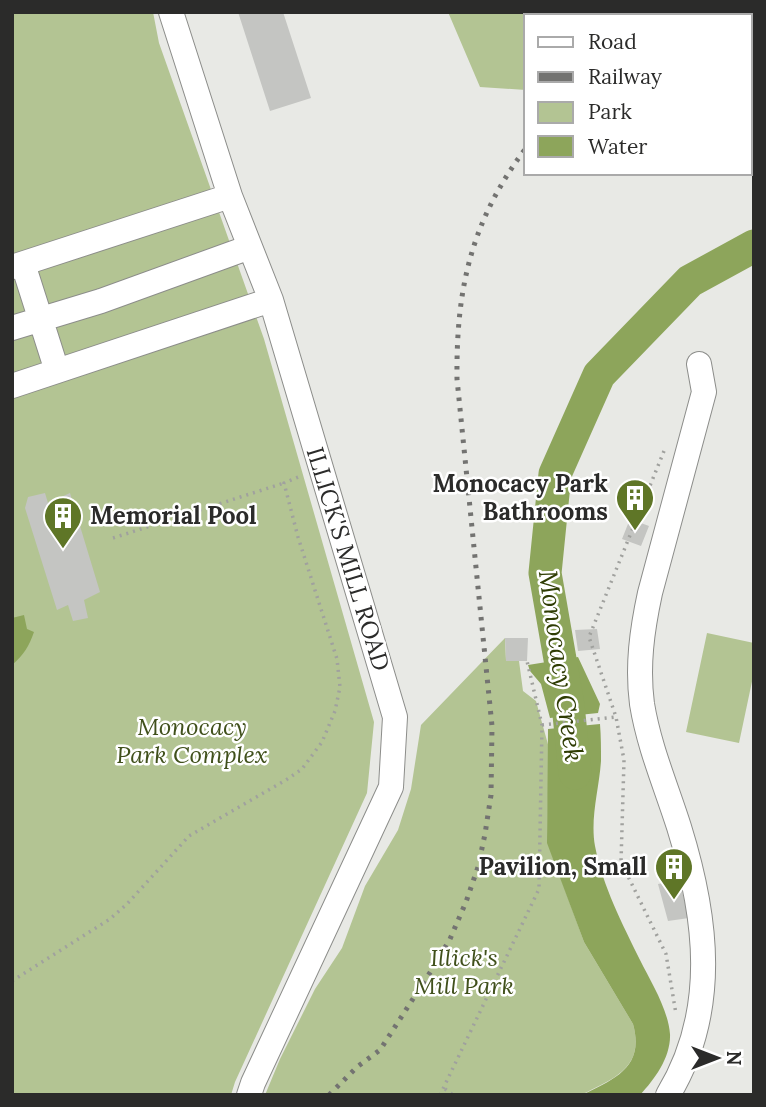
<svg xmlns="http://www.w3.org/2000/svg" width="766" height="1107" font-family="Lora,serif">
<style>
.green{fill:#b3c493}
.water{fill:#8da55b}
.lines{fill:none;stroke-linecap:round;stroke-linejoin:round}
.river{stroke:#8da55b;stroke-width:33}
.building{fill:#c4c5c2}
.minor-casing{stroke:#8c8d8a;stroke-width:26}
.path{stroke:#a0a19e;stroke-width:3.5;stroke-dasharray:2 5;stroke-linecap:butt}
.minor{stroke:#fff;stroke-width:24}
.rail{stroke:#737371;stroke-width:5;stroke-dasharray:3.5 7;stroke-linecap:butt}
.labels{text-anchor:middle;stroke-width:5;stroke-linejoin:round;paint-order:stroke}
.poi-label{font-size:24px;font-weight:bold;fill:#2b2b2a;stroke:#fff;text-anchor:end}
.street-label{font-size:24px;fill:#2b2b2a;stroke:#fff}
.park-label{font-size:24px;font-style:italic;fill:#40501b;stroke:#fff}
.water-label{font-size:26px;font-style:italic;fill:#2f3d04;stroke:#fff}
</style>
<rect width="100%" height="100%" fill="#e8e9e5"/>
<path class="green" d="M12 12H153L159 43 264 339 374 722 367 793 235 1082 231 1095H12Z
M448 12H655L650 16H526V90L480 87Z
M707 633 754 643V672L739 743 686 732Z
M505 638 506 660 519 661 523 691 536 701 549 748 547 840 584 942 633 1024C645 1068 614 1078 581 1095H265L280 1059 315 989 342 948 365 886 398 830 411 789 421 725Z"/>
<path class="water" d="M24 615 27 629 34 632C29 646 24 655 12 665V618Z
M578 657 600 704 598 713 550 718 541 684 530 671 528 665Z
M600 724C601 736 601 749 601 761 599 790 590 818 595 846 603 887 622 923 640 960 651 982 668 1009 670 1034 671 1057 655 1079 640 1095H582C615 1079 645 1067 633 1024L584 942 547 843 548 729Z"/>
<g class="lines">
<path class="river" d="M575 773 568 705 545 573 555 474 599 375 690 281 754 246"/>
</g>
<path class="building" d="M238 12H283L311 98 270 111Z
M45 493 48 503 70 493 100 592 84 600 88 618 73 621 68 605 57 610 25 508 28 497Z
M630 519 649 526 641 546 622 539Z
M597 629 600 649 578 651 575 630Z
M505 638H528L527 661H506Z
M679 880 689 918 668 921 658 884Z"/>
<g class="lines">
<defs>
<path id="minor" d="M171 12 230 196 271 300 395 717 391 787 253 1083 249 1095
M23 264 57 371
M12 267 230 196
M12 328 101 301 250 247
M12 386 271 300
M668 1095C719 1011 707 917 679 827 666 786 649 747 642 704 637 666 642 630 650 593L704 392 699 364"/>
</defs>
<use href="#minor" class="minor-casing"/>
<path class="path" d="M664 451 589 637 616 717 624 760 621 862 666 954 676 1014
M113 538 284 483
M542 725 616 717
M12 981 110 919 127 904 189 836 286 780 302 769 322 742 335 711 340 687 337 659 298 537 284 483 301 476
M445 1089 453 1095
M440 1095 539 889 542 725 527 661"/>
<use href="#minor" class="minor"/>
<path class="rail" d="M750 19H754
M329 1095 357 1067 380 1050 431 971 450 939 466 902 478 867 485 834 491 795 492 726 457 379C456 289 471 221 526 148"/>
</g>
<defs>
<symbol id="building-pin" viewBox="-11 -11 22 30"><path d="M0 17L-7.5 6A9.5 9.5 0 1 1 7.5 6Z" fill="#5f7627" stroke="#fff"/><path d="M-4-6H4V6H1V3H-1V6H-4ZM-2.5-4.3h1.7v1.8h-1.7ZM.8-4.3h1.7v1.8H.8ZM-2.5-1h1.7V.8h-1.7ZM.8-1h1.7V.8H.8Z" fill="#fff"/></symbol>
</defs>
<g fill-rule="evenodd">
<use href="#building-pin" x="613" y="476" width="44" height="60"/>
<use href="#building-pin" x="41" y="494" width="44" height="60"/>
<use href="#building-pin" x="652" y="845" width="44" height="60"/>
</g>
<g class="labels">
<g class="poi-label">
<text x="608" y="492">Monocacy Park<tspan x="608" dy="28">Bathrooms</tspan></text>
<text x="90" y="524" text-anchor="start">Memorial Pool</text>
<text x="647" y="875">Pavilion, Small</text>
</g>
<g class="street-label">
<text transform="translate(348 559) rotate(73)" y="8">ILLICK'S MILL ROAD</text>
</g>
<g class="park-label">
<text x="192" y="735">Monocacy<tspan x="192" dy="28">Park Complex</tspan></text>
<text x="464" y="966">Illick's<tspan x="464" dy="28">Mill Park</tspan></text>
</g>
<g class="water-label">
<text transform="translate(561 666) rotate(82)" y="9">Monocacy Creek</text>
</g>
</g>
<rect width="766" height="1107" fill="none" stroke="#2b2b2a" stroke-width="28"/>
<rect x="524" y="14" width="228" height="161" fill="#ffffff" stroke="#aaaaaa" stroke-width="2"/>
<rect x="538" y="37" width="35" height="10" fill="#ffffff" stroke="#aaaaaa" stroke-width="2"/>
<text x="588" y="49" font-size="21" fill="#2b2b2a">Road</text>
<rect x="538" y="72" width="35" height="10" fill="#737371" stroke="#aaaaaa" stroke-width="2"/>
<text x="588" y="84" font-size="21" fill="#2b2b2a">Railway</text>
<rect x="538" y="102" width="35" height="21" fill="#b3c493" stroke="#aaaaaa" stroke-width="2"/>
<text x="588" y="119" font-size="21" fill="#2b2b2a">Park</text>
<rect x="538" y="136" width="35" height="21" fill="#8da55b" stroke="#aaaaaa" stroke-width="2"/>
<text x="588" y="154" font-size="21" fill="#2b2b2a">Water</text>
<g transform="translate(717 1058) rotate(90)" stroke="#ffffff" stroke-width="5" paint-order="stroke">
<path d="M0-5L12 26L0 18L-12 26Z" fill="#2b2b2a"/>
<text y="-10" font-size="19" font-weight="bold" text-anchor="middle" fill="#2b2b2a">N</text>
</g>
</svg>
